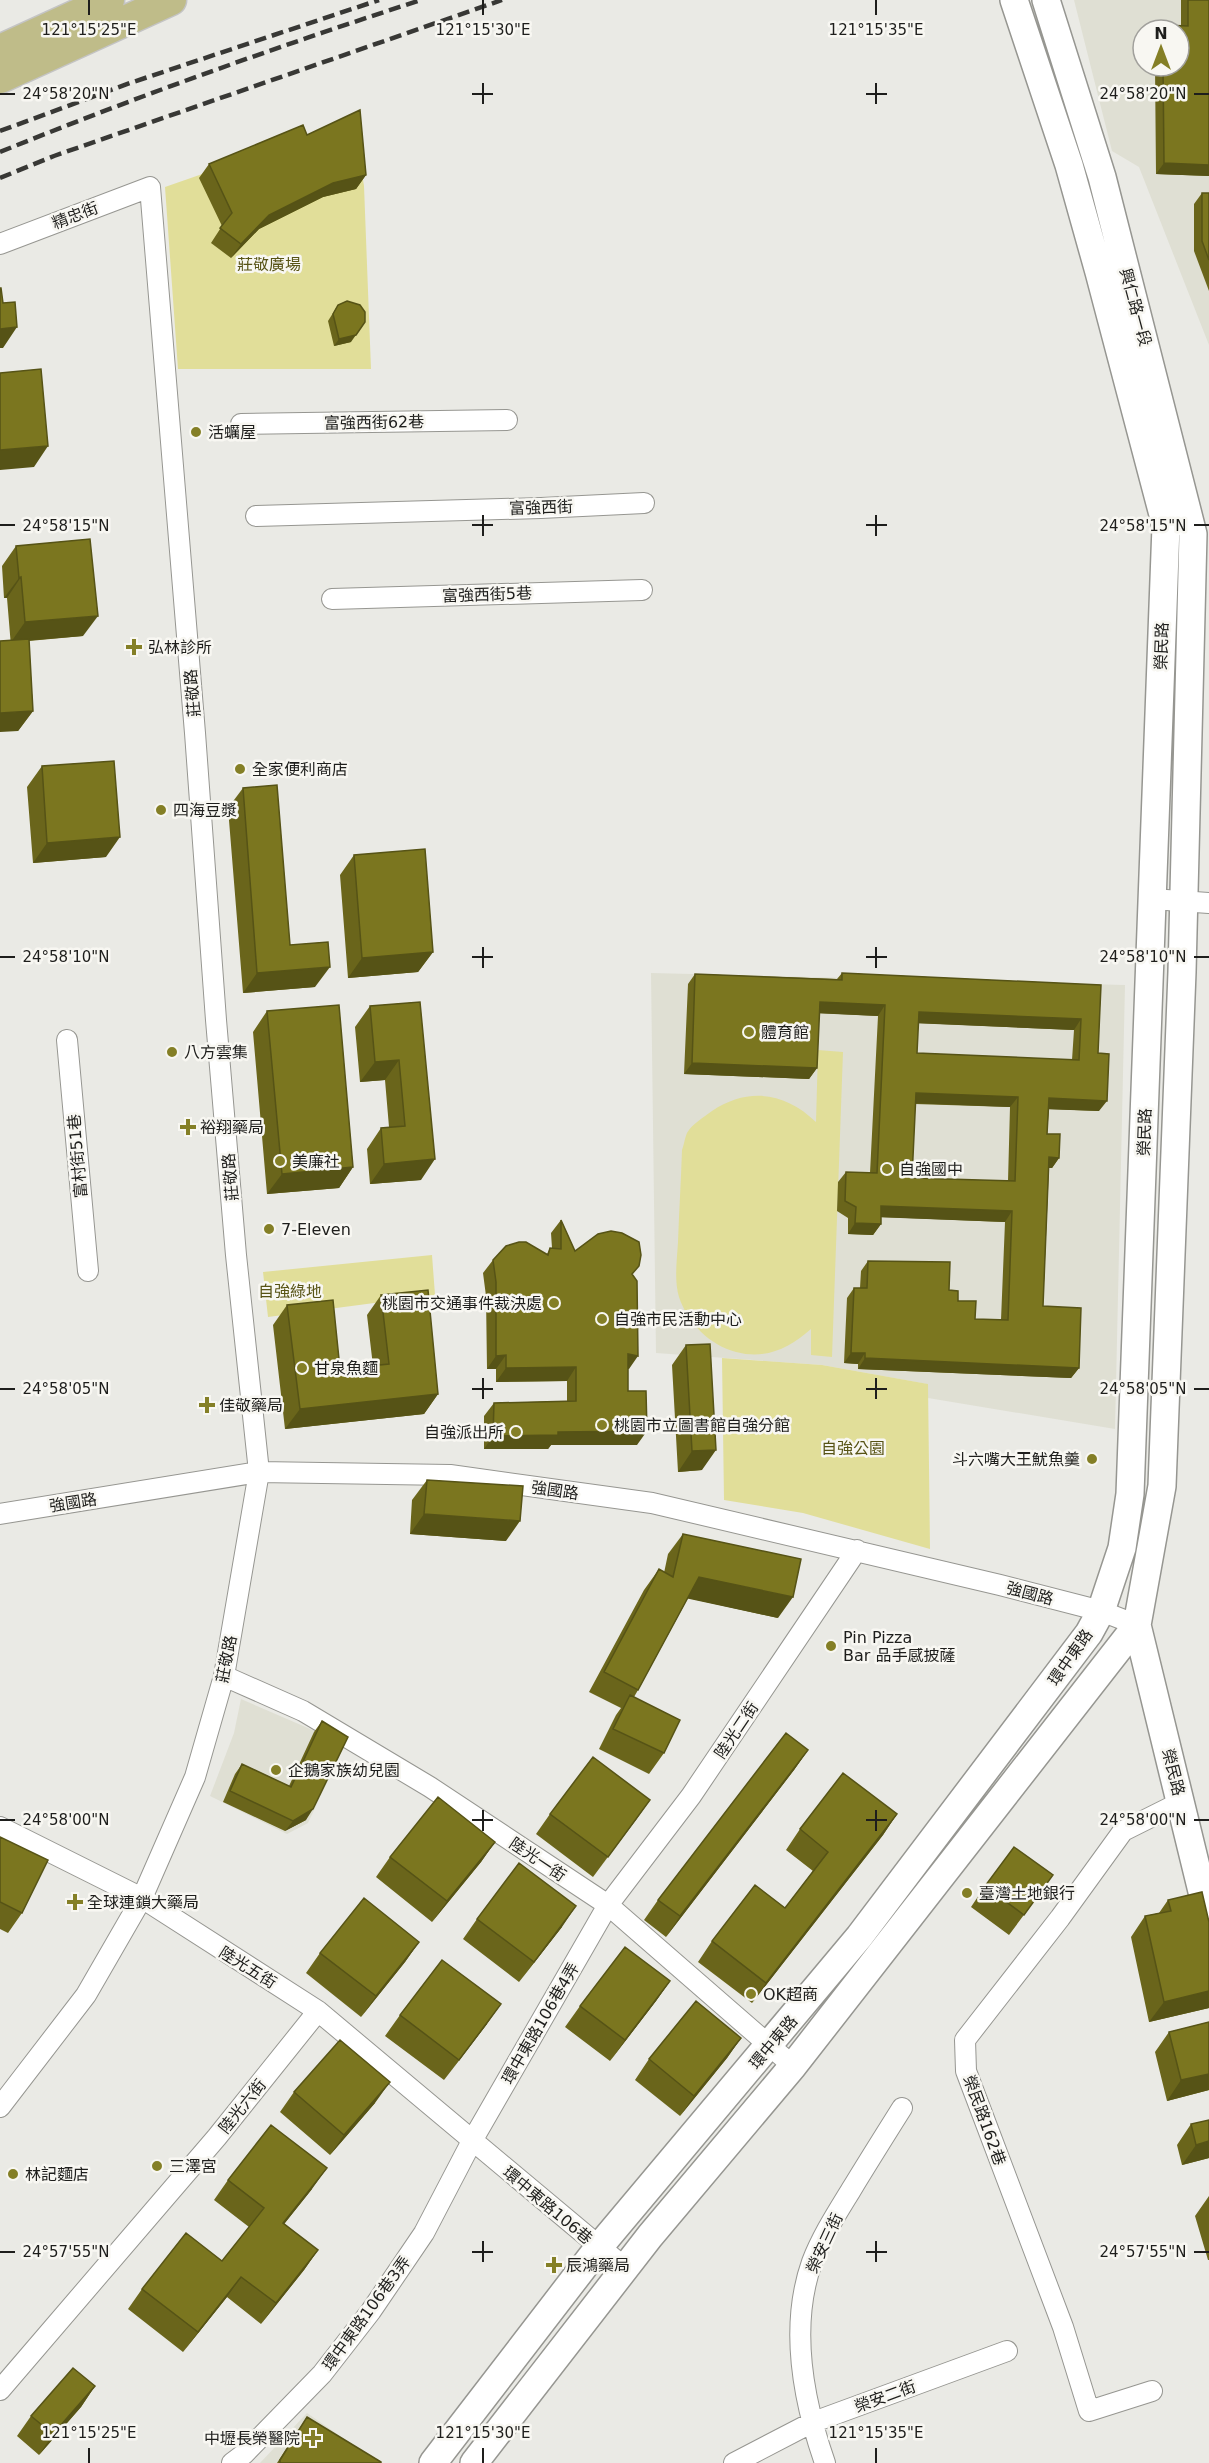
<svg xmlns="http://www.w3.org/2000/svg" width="1209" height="2463" font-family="'DejaVu Sans','Noto Sans TC',sans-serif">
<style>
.built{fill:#dfdfd3;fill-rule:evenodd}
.green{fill:#e1de99}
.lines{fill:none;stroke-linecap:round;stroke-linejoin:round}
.street-casing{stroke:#969691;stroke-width:22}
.secondary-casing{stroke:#969691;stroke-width:30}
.primary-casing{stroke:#c4c4c4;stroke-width:33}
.street{stroke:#fff;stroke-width:20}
.secondary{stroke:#fff;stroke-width:27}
.primary{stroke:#bfbc89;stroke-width:30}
.rail{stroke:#383835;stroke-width:4.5;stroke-dasharray:12 6;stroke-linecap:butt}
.wall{fill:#6a651b;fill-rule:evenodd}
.shaded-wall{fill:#565316}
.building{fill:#7b761f;stroke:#565316;stroke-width:1.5;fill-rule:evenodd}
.ticks{fill:none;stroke:#1e1e1c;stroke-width:2}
.poi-dot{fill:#847f26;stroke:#f8f7f2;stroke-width:2}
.labels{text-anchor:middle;stroke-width:5;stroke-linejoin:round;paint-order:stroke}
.street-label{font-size:16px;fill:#1e1e1c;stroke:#f8f7f2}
.park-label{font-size:16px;fill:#575315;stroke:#f8f7f2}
.poi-label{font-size:16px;fill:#1e1e1c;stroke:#f8f7f2;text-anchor:start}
.ticks-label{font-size:15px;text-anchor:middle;fill:#1e1e1c;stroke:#f8f7f2;stroke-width:5;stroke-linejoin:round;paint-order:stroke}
</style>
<rect width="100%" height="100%" fill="#eaeae5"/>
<path class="built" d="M1074 0H1209V345L1139 167 1112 151ZM1143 30H1179V66H1143Z
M651 973 1125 985 1115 1429 928 1398 927 1384 822 1365 656 1353Z
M241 1699 345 1744 308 1823 287 1834 210 1796 234 1733Z
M307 2413 379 2463H260Z"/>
<path class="green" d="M354 121 364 186 371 369H178L165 187Z
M818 1050 843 1052 832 1357 811 1355V1329C789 1348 766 1360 736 1352 710 1345 688 1324 679 1297 674 1280 677 1260 678 1242 679 1212 681 1181 682 1150 684 1145 685 1137 687 1133 692 1124 704 1117 712 1111 748 1087 785 1092 816 1122Z
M432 1255 435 1295 268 1317 263 1272Z
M722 1358 822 1365 928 1384 930 1549 803 1513 724 1500Z"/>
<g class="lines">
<defs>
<path id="street" d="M0 244 150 187 195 733 216 1020 236 1255 259 1472 224 1676 195 1777 142 1898 86 1995 0 2107
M241 424 507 420
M256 516 541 508 644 503
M332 599 642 590
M1152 899 1209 903
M67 1040 88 1271
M0 1514 259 1472 450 1475 652 1503 1000 1585 1101 1611 1137 1625
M224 1676 303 1711 430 1787 608 1905 793 2066
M0 1827 142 1898 318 2011 625 2268
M0 2390 217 2137 318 2011
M1152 2391 1089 2411 1063 2327 966 2071 965 2040 1060 1918 1123 1831 1181 1802
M232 2463 244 2454 322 2374 371 2311 424 2233 472 2141 608 1905 691 1796 857 1550
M734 2463 811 2423 1007 2351
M825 2463C803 2400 789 2327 812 2262 822 2236 837 2213 851 2190 868 2162 885 2135 902 2108"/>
<path id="secondary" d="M1046 0 1102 177 1193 534 1182 972 1162 1486 1137 1625 1209 1920
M433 2463 599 2247 859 1937 1089 1633 1101 1611 1122 1548 1130 1494 1166 526 1099 272 1069 165 1014 0
M474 2463 650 2236 793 2066 1137 1625"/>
<path id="primary" d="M0 50 109 0
M0 78 171 0"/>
</defs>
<use href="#street" class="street-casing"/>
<use href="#secondary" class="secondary-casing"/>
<use href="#primary" class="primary-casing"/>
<use href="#street" class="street"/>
<use href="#secondary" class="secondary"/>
<use href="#primary" class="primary"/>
<path class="rail" d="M0 131 130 83 379 0
M0 152C138 96 279 46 421 0
M0 178 54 156 502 0"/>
</g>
<path class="wall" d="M1181 0H1209V176L1156 174 1155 66H1179V30H1159L1162 25H1181Z
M307 135 366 175 356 189 323 197 259 229 231 258 211 243 222 226 199 178 209 164Z
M1202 193H1209V291L1194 251V204Z
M338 305 351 342 334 346 328 321Z
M16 546 83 636 29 641 33 711 18 731 7 598H4L2 566Z
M42 766 106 857 33 863 27 787Z
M243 788 290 945 315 987 243 993 228 808Z
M354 855 433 952 418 972 348 978 340 875Z
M842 973 1101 985 1098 1053 1099 1111 1049 1109 1047 1134 1059 1158 1052 1168H1049L1043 1306 1079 1368 1071 1378 858 1369V1364L844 1363 847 1298 854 1288H860L861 1271 868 1261 949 1290 975 1319 1001 1320 1005 1222 881 1217V1224L873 1235 848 1234V1218L837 1211 838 1182 846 1172 870 1173 878 1016 819 1013 817 1068 809 1079 684 1074 688 984 695 974 837 979ZM918 1023 1074 1030 1072 1060 917 1053ZM915 1104 1010 1107 1008 1181 912 1178Z
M420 1002 421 1180 370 1184 367 1149 381 1128 389 1127 385 1080 360 1082 355 1027 370 1006Z
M267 1011 353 1167 339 1188 267 1194 253 1032Z
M561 1220 575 1251 633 1275 629 1369H628V1391L637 1445H551L548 1449H484V1416L494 1403 567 1401V1381L496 1382V1369H487L486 1296 483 1273 493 1260 547 1254 550 1248H552L551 1233Z
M381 1295 438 1394 424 1414 285 1429 273 1325 287 1305 340 1369 373 1366 367 1315Z
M686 1345 702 1470 678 1472 672 1365Z
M427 1480 506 1541 410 1534 412 1500Z
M683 1534 778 1618 688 1598 638 1690 634 1697 664 1753 649 1774 599 1749 616 1715 621 1708 589 1692 644 1590 659 1569 664 1573 668 1554Z
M322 1721 306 1820 285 1831 223 1802 235 1774 242 1764 289 1786 314 1732Z
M808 1750 794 1770 666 1937 644 1920 658 1900Z
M650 1800 593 1877 536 1834 550 1814Z
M897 1814 883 1835 752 2003 698 1962 712 1941 785 1908 813 1871 786 1850 800 1829Z
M0 1837 22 1913 8 1933 0 1929Z
M495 1842 481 1862 432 1922 376 1877 390 1857Z
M985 1886 1038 1896 1009 1935 971 1907Z
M1168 1900 1209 1922V2008L1149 2022 1131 1937 1145 1916 1159 1913Z
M477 1919 562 1927 519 1982 463 1939Z
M419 1942 405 1962 361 2017 306 1973 320 1953Z
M670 1981 656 2001 610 2061 565 2027 580 2006Z
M400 2015 487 2024 444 2080 385 2036Z
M1209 2022V2090L1167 2101 1155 2052 1169 2032Z
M741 2038 727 2058 680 2116 635 2080 649 2059Z
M294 2092 375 2103 330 2155 280 2112Z
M1191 2124 1209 2158 1182 2165 1177 2145Z
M228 2180 312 2189 284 2224 318 2250 304 2270 261 2324 227 2297 183 2352 128 2309 142 2289 222 2261 249 2227 214 2200Z
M1209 2196V2260H1208L1195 2216Z
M95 2386 81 2407 39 2455 17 2436 31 2416Z
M307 2417 381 2463H277L293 2438Z"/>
<path class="shaded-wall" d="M1164 163 1209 165V176L1156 174Z
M366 175 356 189 323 197 259 229 231 258 241 244 269 215 333 183Z
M365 322 351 342 334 346 339 339Z
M17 327 3 348H0V329Z
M48 446 34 467 0 470V450Z
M21 577 7 598H4L19 578Z
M98 616 83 636 11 642 25 622Z
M33 711 18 731 0 732V713Z
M120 837 106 857 33 863 47 843Z
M433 952 418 972 348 978 362 958Z
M330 967 315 987 243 993 257 973Z
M820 1002 885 1005 878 1016 812 1013Z
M919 1012 1081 1019 1074 1030 911 1023Z
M399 1060 385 1080 360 1082 375 1062Z
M692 1063 817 1068 809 1079 684 1074Z
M916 1093 1018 1097 1010 1107 908 1103Z
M1049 1098 1107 1101 1099 1111 1042 1109Z
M1049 1157 1059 1158 1052 1168H1042Z
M435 1159 421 1180 370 1184 384 1164Z
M353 1167 339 1188 267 1194 282 1174Z
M881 1206 1012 1211 1005 1222 874 1217Z
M855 1223 881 1224 873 1235 848 1234Z
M851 1353H865L858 1364 844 1363Z
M628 1354 638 1356 629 1369 619 1367Z
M506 1355 496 1369H487L496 1356Z
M865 1358 1079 1368 1071 1378 858 1369Z
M576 1367 567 1381 496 1382 506 1368Z
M438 1394 424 1414 285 1429 300 1409Z
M647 1431 637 1445H551L548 1449H484L493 1436 558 1432Z
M716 1450 702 1470 678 1472 692 1451Z
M424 1514 520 1521 506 1541 410 1534Z
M699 1577 793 1597 778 1618 685 1598Z
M808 1750 794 1770 666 1937 680 1916Z
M650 1800 636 1820 593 1877 608 1857Z
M313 1809 306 1820 285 1831 293 1821Z
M897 1814 883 1835 752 2003 766 1983Z
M495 1842 481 1862 432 1922 447 1901Z
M576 1906 562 1927 519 1982Z
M419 1942 405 1962 361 2017 376 1996Z
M670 1981 656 2001 610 2061 625 2040Z
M1209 1991V2008L1149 2022 1164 2002Z
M501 2004 487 2024 444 2080Z
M741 2038 727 2058 680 2116 694 2096Z
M1209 2074V2090L1167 2101 1181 2080Z
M390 2082 375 2103 330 2155 344 2135Z
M1209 2141V2158L1182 2165 1196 2145Z
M327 2168 312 2189 269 2243 283 2223Z
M318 2250 304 2270 261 2324 276 2303Z
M241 2277 227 2297 183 2352 198 2332Z
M95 2386 81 2407 39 2455 53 2434Z"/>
<path class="building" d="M1188 0H1209V165L1164 163 1163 66H1179V30H1162V25L1188 26Z
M360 110 366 175 333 183 269 215 241 244 220 228 232 213 209 164 303 125 307 135Z
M1202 193H1209V260L1202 241Z
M0 288H1L3 303 15 302 17 327 0 329Z
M347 301 360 305 365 312V322L356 335 339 339 333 314 338 305Z
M41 369 48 446 0 450V373Z
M90 539 98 616 25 622 21 577 19 578 16 546Z
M29 639 33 711 0 713V641Z
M114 761 120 837 47 843 42 766Z
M277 785 290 945 328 942 330 967 257 973 243 788Z
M425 849 433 952 362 958 354 855Z
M842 973 1101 985 1098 1053 1109 1054 1107 1101 1049 1098 1047 1134H1060L1059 1158 1049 1157 1043 1306 1081 1308 1079 1368 865 1358V1353H851L854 1288H867L868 1261 950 1262 949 1290 958 1291V1301H976L975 1319 1008 1320 1012 1211 881 1206V1224L855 1223 856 1207 845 1201 846 1172 877 1173 885 1005 820 1002 817 1068 692 1063 695 974 842 980ZM919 1012 1081 1019 1079 1060 917 1053ZM916 1093 1018 1097 1015 1181 912 1178Z
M420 1002 435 1159 384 1164 381 1128 405 1126 399 1060 375 1062 370 1006Z
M339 1005 353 1167 282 1174 267 1011Z
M561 1220 575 1251 598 1234 611 1231 622 1233 639 1242 641 1255 639 1266 632 1274 637 1281 638 1356 628 1354V1391H646L647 1431 558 1432V1435L493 1436 494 1403 576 1401V1367L506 1368V1355L496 1356V1282L493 1260 506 1246 519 1242H526L548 1255 550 1248 561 1249Z
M428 1290 438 1394 300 1409 287 1305 333 1300 340 1369 389 1364 381 1295Z
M710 1344 716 1450 692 1451 686 1345Z
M427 1480 523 1486 520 1521 424 1514Z
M683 1534 801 1559 793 1597 699 1577 638 1690 604 1672 659 1569 673 1577Z
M630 1695 680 1720 664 1753 613 1729Z
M322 1721 348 1737 313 1809 293 1821 230 1791 242 1764 291 1787Z
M786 1733 808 1750 680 1916 658 1900Z
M593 1757 650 1800 608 1857 550 1814Z
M843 1773 897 1814 766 1983 712 1941 755 1885 785 1908 828 1852 800 1829Z
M438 1797 495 1842 447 1901 390 1857Z
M0 1837 48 1860 22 1913 0 1902Z
M1014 1847 1053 1875 1024 1915 985 1886Z
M519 1863 576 1906 534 1962 477 1919Z
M1202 1892 1209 1922V1991L1164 2002 1145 1916 1171 1911 1168 1900Z
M364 1898 419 1942 376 1996 320 1953Z
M625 1947 670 1981 625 2040 580 2006Z
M442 1960 501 2004 459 2060 400 2015Z
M696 2001 741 2038 694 2096 649 2059Z
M1209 2022V2074L1181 2080 1169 2032Z
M340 2040 390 2082 344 2135 294 2092Z
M1209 2120V2141L1196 2145 1191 2124Z
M271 2125 327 2168 283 2223 318 2250 276 2303 241 2277 198 2332 142 2289 186 2233 222 2261 264 2208 228 2180Z
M73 2368 95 2386 53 2434 31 2416Z
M307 2417 381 2462V2463H280V2460Z"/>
<path class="ticks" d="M89 0V15M483 0V15M876 0V15M483 83V104M876 83V104M0 94H15M472 94H493M866 94H887M1194 94H1209M483 515V536M876 515V536M0 525H15M472 525H493M866 525H887M1194 525H1209M483 947V968M876 947V968M0 957H15M472 957H493M866 957H887M1194 957H1209M483 1378V1399M876 1378V1399M0 1389H15M472 1389H493M866 1389H887M1194 1389H1209M483 1810V1831M876 1810V1831M0 1820H15M472 1820H493M866 1820H887M1194 1820H1209M483 2241V2262M876 2241V2262M0 2252H15M472 2252H493M866 2252H887M1194 2252H1209M89 2448V2463M483 2448V2463M876 2448V2463"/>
<g class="poi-dot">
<circle cx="196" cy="432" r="6"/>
<path d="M131 638h6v6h6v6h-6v6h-6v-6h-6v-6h6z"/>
<circle cx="240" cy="769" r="6"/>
<circle cx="161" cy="810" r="6"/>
<circle cx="749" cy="1032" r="6"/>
<circle cx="172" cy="1052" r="6"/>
<path d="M185 1118h6v6h6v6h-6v6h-6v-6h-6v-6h6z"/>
<circle cx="280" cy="1161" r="6"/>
<circle cx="887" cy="1169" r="6"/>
<circle cx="269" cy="1229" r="6"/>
<circle cx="554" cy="1303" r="6"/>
<circle cx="602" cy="1319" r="6"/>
<circle cx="302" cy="1368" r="6"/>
<path d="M204 1396h6v6h6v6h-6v6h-6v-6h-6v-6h6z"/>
<circle cx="602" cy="1425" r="6"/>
<circle cx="516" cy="1432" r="6"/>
<circle cx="1092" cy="1459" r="6"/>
<circle cx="831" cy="1646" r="6"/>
<circle cx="276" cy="1770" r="6"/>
<circle cx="967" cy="1893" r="6"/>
<path d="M72 1893h6v6h6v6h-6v6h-6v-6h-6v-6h6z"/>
<circle cx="751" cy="1994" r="6"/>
<circle cx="157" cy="2166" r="6"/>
<circle cx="13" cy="2174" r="6"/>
<path d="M551 2256h6v6h6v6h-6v6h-6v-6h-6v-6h6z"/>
<path d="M310 2429h6v6h6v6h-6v6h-6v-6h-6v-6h6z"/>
</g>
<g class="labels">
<g class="street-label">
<text transform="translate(75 215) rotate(-21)" y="6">精忠街</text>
<text transform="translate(1136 307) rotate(75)" y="6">興仁路一段</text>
<text transform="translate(374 422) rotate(-1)" y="6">富強西街62巷</text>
<text transform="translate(541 507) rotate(-2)" y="6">富強西街</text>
<text transform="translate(487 594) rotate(-2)" y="6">富強西街5巷</text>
<text transform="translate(1161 646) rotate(-88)" y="6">榮民路</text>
<text transform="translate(192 693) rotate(-95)" y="6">莊敬路</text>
<text transform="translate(1144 1132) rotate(-88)" y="6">榮民路</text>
<text transform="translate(77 1156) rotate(-95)" y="6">富村街51巷</text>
<text transform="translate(230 1177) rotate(-95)" y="6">莊敬路</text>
<text transform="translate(555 1490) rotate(8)" y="6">強國路</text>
<text transform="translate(73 1502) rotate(-9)" y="6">強國路</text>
<text transform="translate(1030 1593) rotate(15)" y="6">強國路</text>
<text transform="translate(1070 1657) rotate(-55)" y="6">環中東路</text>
<text transform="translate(226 1659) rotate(-79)" y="6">莊敬路</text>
<text transform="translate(736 1730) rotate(-56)" y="6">陸光二街</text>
<text transform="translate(1174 1772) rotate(76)" y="6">榮民路</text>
<text transform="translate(538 1859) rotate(34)" y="6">陸光一街</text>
<text transform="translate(248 1967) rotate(32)" y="6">陸光五街</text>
<text transform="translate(540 2023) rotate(-60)" y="6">環中東路106巷4弄</text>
<text transform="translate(773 2042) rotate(-50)" y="6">環中東路</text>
<text transform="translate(242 2106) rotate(-51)" y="6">陸光六街</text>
<text transform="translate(985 2120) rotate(70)" y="6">榮民路162巷</text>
<text transform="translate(548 2205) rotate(40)" y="6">環中東路106巷</text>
<text transform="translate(824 2243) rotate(-65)" y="6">榮安三街</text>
<text transform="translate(366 2313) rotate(-54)" y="6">環中東路106巷3弄</text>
<text transform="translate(885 2396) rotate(-20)" y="6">榮安二街</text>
</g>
<g class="park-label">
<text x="269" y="270">莊敬廣場</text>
<text x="290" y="1297">自強綠地</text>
<text x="853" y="1454">自強公園</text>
</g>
<g class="poi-label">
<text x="208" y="438">活蠣屋</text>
<text x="148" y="653">弘林診所</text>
<text x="252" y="775">全家便利商店</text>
<text x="173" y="816">四海豆漿</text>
<text x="761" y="1038">體育館</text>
<text x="184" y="1058">八方雲集</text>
<text x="200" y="1133">裕翔藥局</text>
<text x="292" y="1167">美廉社</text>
<text x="899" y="1175">自強國中</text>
<text x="281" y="1235">7-Eleven</text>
<text x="542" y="1309" text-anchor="end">桃園市交通事件裁決處</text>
<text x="614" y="1325">自強市民活動中心</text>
<text x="314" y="1374">甘泉魚麵</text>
<text x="219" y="1411">佳敬藥局</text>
<text x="614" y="1431">桃園市立圖書館自強分館</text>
<text x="504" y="1438" text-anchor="end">自強派出所</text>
<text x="1080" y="1465" text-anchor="end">斗六嘴大王魷魚羹</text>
<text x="843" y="1643">Pin Pizza<tspan x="843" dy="18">Bar 品手感披薩</tspan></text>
<text x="288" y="1776">企鵝家族幼兒園</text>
<text x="979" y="1899">臺灣土地銀行</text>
<text x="87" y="1908">全球連鎖大藥局</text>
<text x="763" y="2000">OK超商</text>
<text x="169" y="2172">三澤宮</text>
<text x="25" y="2180">林記麵店</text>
<text x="566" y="2271">辰鴻藥局</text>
<text x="300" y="2444" text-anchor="end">中壢長榮醫院</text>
</g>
</g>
<g class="ticks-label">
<text x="89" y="35">121°15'25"E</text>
<text x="483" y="35">121°15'30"E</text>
<text x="876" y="35">121°15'35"E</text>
<text x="66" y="99">24°58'20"N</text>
<text x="1143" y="99">24°58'20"N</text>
<text x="66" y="531">24°58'15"N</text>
<text x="1143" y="531">24°58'15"N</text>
<text x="66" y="962">24°58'10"N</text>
<text x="1143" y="962">24°58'10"N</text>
<text x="66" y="1394">24°58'05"N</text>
<text x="1143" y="1394">24°58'05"N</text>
<text x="66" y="1825">24°58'00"N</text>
<text x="1143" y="1825">24°58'00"N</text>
<text x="66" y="2257">24°57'55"N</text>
<text x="1143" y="2257">24°57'55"N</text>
<text x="89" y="2438">121°15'25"E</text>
<text x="483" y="2438">121°15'30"E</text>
<text x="876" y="2438">121°15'35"E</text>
</g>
<g transform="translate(1161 48)"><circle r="28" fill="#f8f7f2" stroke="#a1a09c" stroke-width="1.5"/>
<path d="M0-4.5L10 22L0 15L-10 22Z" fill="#847f26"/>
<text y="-9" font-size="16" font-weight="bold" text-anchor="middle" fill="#1e1e1c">N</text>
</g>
</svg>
